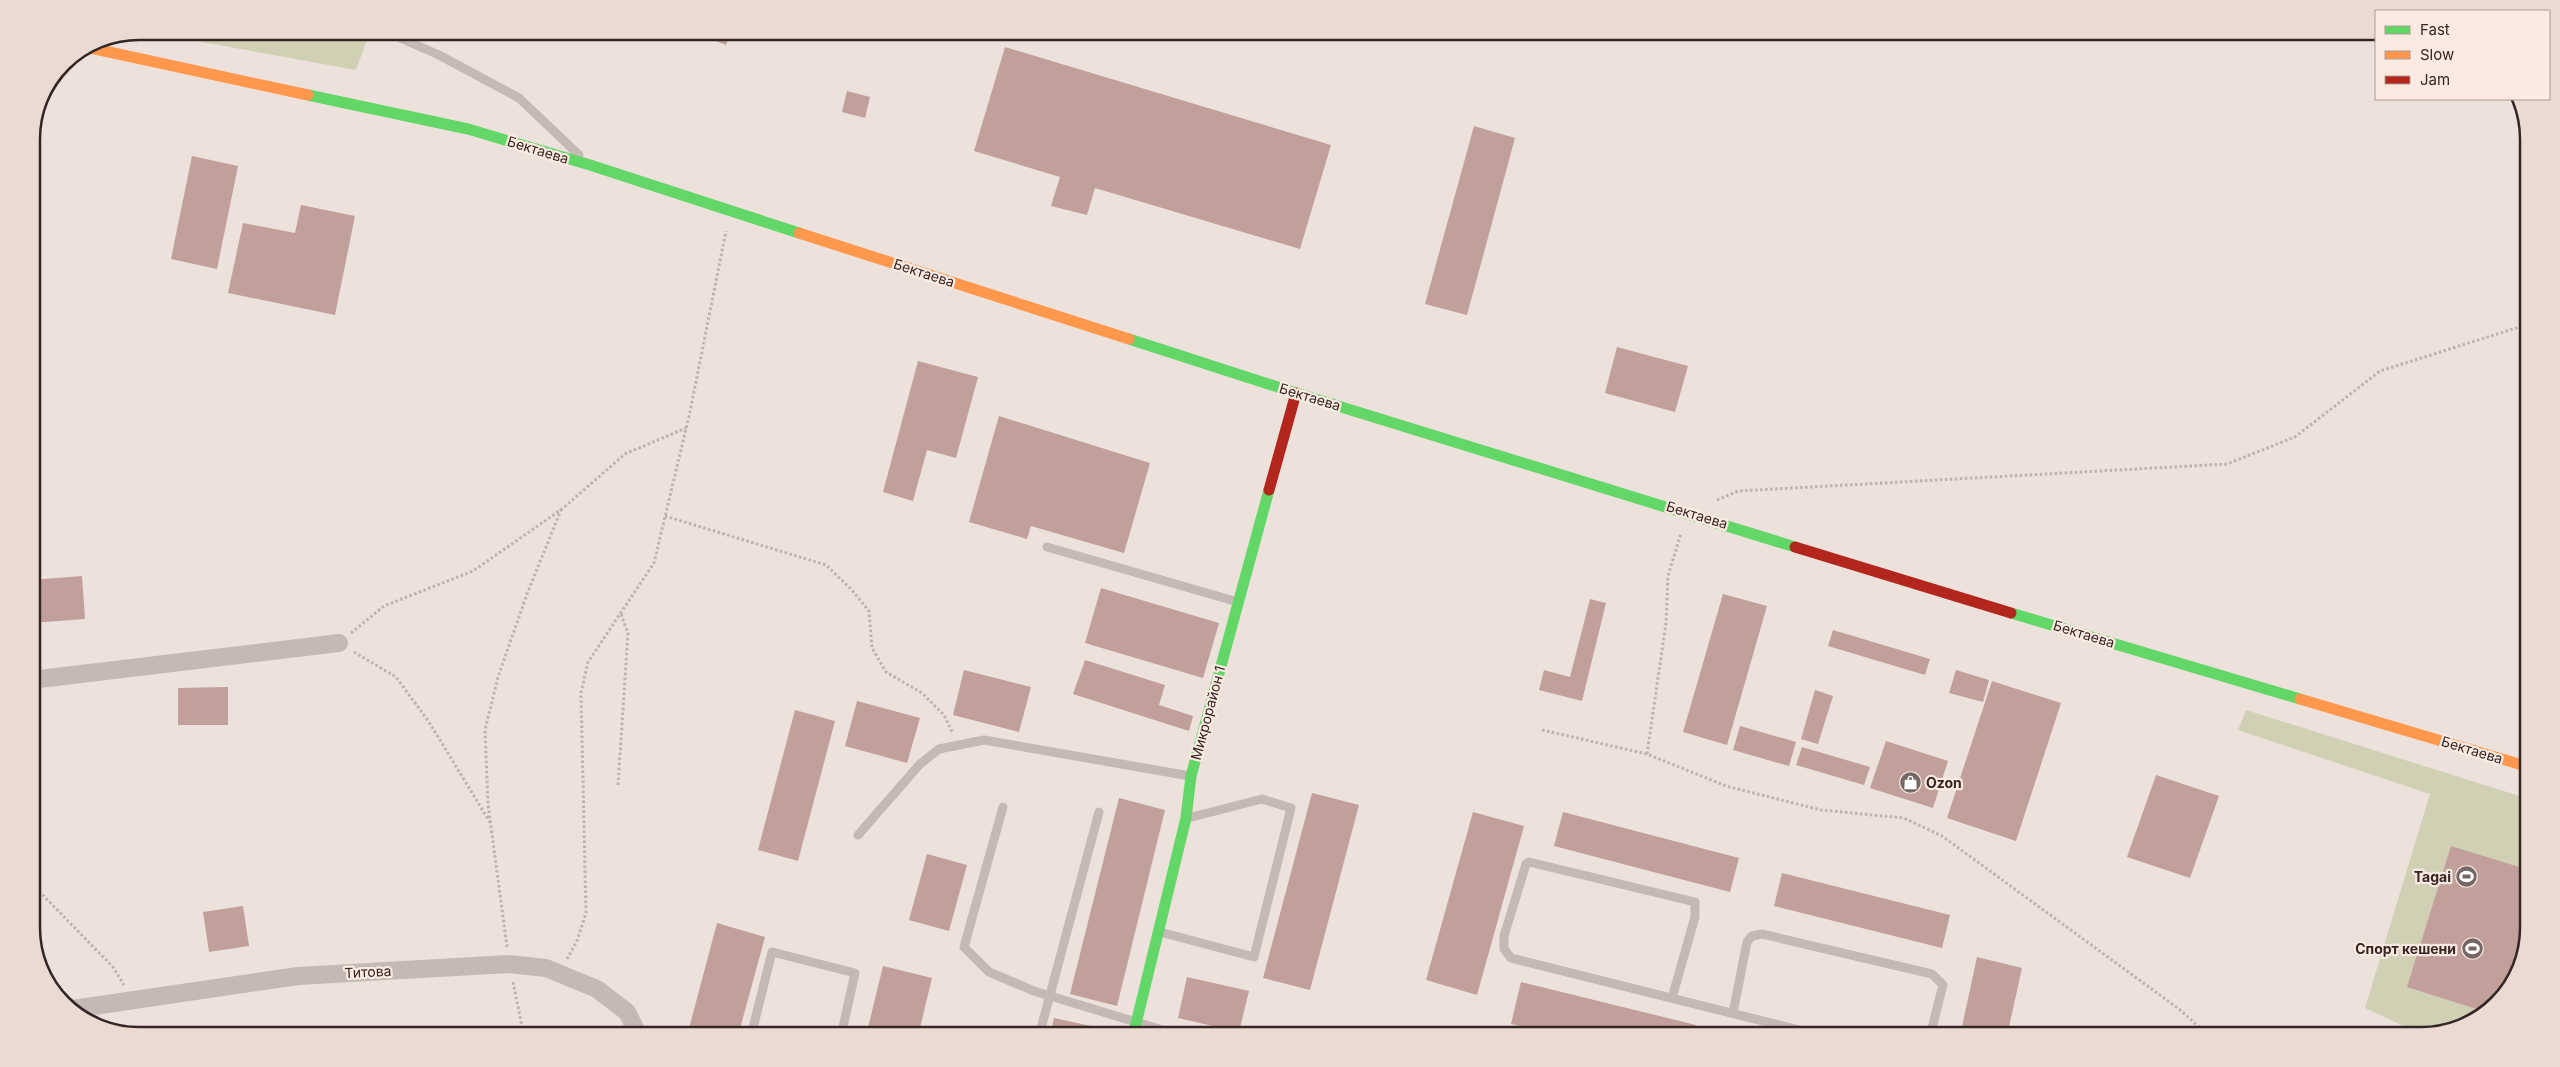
<svg xmlns="http://www.w3.org/2000/svg" width="2560" height="1067" font-family="Inter,sans-serif">
<style>
.green{fill:#d1d0b4}
.building{fill:#c1a09b}
.lines{fill:none;stroke-linecap:round;stroke-linejoin:round}
.path{stroke:#bdb2ad;stroke-width:3;stroke-dasharray:2.5 2.5;stroke-linecap:butt}
.lane{stroke:#c4b9b5;stroke-width:9}
.street{stroke:#c4b9b5;stroke-width:18}
.fast{stroke:#63d668;stroke-width:11}
.slow{stroke:#ff974d;stroke-width:11}
.jam{stroke:#b3261e;stroke-width:11}
.labels{text-anchor:middle;stroke-width:4.5;stroke-linejoin:round;paint-order:stroke}
.street-label{font-size:14px;fill:#342624;stroke:#faeae1}
.poi-label{font-size:14px;font-weight:bold;fill:#342624;stroke:#faeae1;text-anchor:end}
.rim{fill:none;stroke:#342624;stroke-width:2.5}
</style>
<rect width="100%" height="100%" fill="#ece1db"/>
<path class="green" d="M141 31H370L356 70Z
M2246 710 2529 799V928L2521 969 2481 1017 2422 1036H2411L2412 1030 2365 1008 2430 794 2238 730Z"/>
<path class="building" d="M407 31H423L420 41 405 36Z
M690 31H732L726 45Z
M1005 47 1331 145 1300 249 1095 188 1087 215 1051 206 1060 177 974 151Z
M847 91 870 97 865 118 842 112Z
M1474 126 1515 138 1467 315 1425 304Z
M192 156 238 166 217 269 171 259Z
M301 205 355 216 335 315 228 293 243 223 295 233Z
M1617 347 1688 366 1675 412 1605 393Z
M918 361 978 377 956 458 927 450 913 501 883 492Z
M999 416 1150 463 1124 553 1031 526 1027 539 969 522Z
M82 576 85 619 31 623V580Z
M1101 588 1219 623 1203 678 1085 643Z
M1723 594 1767 606 1727 745 1683 732Z
M1590 599 1606 603 1582 701 1539 690 1544 670 1570 677Z
M1833 630 1930 659 1925 675 1828 646Z
M1085 660 1165 685 1159 705 1193 716 1189 731 1073 694Z
M964 670 1031 687 1019 732 953 715Z
M1956 670 1989 680 1983 702 1949 693Z
M1992 681 2061 703 2016 841 1947 818Z
M228 687V725H178V688Z
M1815 690 1833 696 1818 744 1801 739Z
M857 701 920 718 907 763 845 746Z
M795 710 835 721 798 861 758 850Z
M1740 726 1796 742 1789 766 1733 750Z
M1886 741 1948 761 1933 808 1870 788Z
M1802 747 1870 767 1864 785 1796 765Z
M2156 775 2219 796 2190 878 2127 857Z
M1312 793 1359 805 1310 990 1263 978Z
M1119 798 1165 810 1117 1006 1070 994Z
M1473 812 1524 826 1477 995 1426 980Z
M1563 812 1739 858 1730 892 1554 846Z
M2451 846 2529 870V928L2521 969 2486 1012 2407 987Z
M927 854 967 865 949 931 909 920Z
M1782 873 1950 915 1942 948 1774 906Z
M243 906 249 946 209 952 203 912Z
M717 923 765 937 738 1036H687Z
M1977 957 2022 968 2007 1036H1960Z
M883 966 932 978 918 1036H866Z
M1187 977 1249 991 1239 1032 1178 1018Z
M1521 982 1696 1025 1693 1036H1561L1511 1024Z
M1054 1018 1100 1028 1098 1036H1050Z"/>
<g class="lines">
<path class="path" d="M1717 500 1738 491 2227 464 2295 437 2380 371 2529 324
M665 516 826 565 852 590 869 611 872 648 886 672 922 693 944 715 953 734
M351 633 384 606 473 571 562 509 625 454 686 428
M354 652 396 677 429 722 491 824
M1542 730 1647 754 1726 786 1821 810 1904 818 1942 836 2179 1009 2209 1036
M1647 754 1666 623 1668 576 1681 533
M618 785 628 633 621 614
M32 884 113 967 124 985
M507 947 488 804 485 730 498 677 527 594 561 510
M567 959 577 941 586 913 581 693 588 662 654 563 690 412 726 231
M513 982 524 1036"/>
<path class="lane" d="M384 31 439 55 519 98 579 155
M1047 547 1238 602
M1003 807 964 947 989 972 1034 991 1182 1036
M858 835 920 764 939 749 984 740 1190 776
M1160 932 1254 957 1291 808 1262 799 1188 818
M1672 998 1695 917V902L1529 862 1526 864 1504 936V949L1511 958 1823 1036
M1733 1013 1747 942 1752 936 1762 934 1932 974 1943 985 1930 1036
M751 1036 772 952 855 973 841 1036
M1039 1036 1099 812"/>
<path class="street" d="M31 680 339 643
M73 1009 298 976 509 964 546 968 597 989 627 1012 639 1036"/>
<path class="fast" d="M308 95 468 129 590 165 799 233
M1129 339 1296 393 1795 547
M2011 613 2300 699
M1133 1036 1186 818 1191 776 1269 490"/>
<path class="slow" d="M86 47 308 95
M799 233 1129 339
M2300 699 2529 767"/>
<path class="jam" d="M1269 490 1296 393
M1795 547 2011 613"/>
</g>
<defs>
<symbol id="shop-disc" viewBox="-11 -11 22 22"><circle r="9.5" fill="#746764" stroke="#faeae1"/><path d="M-5-2.5h2.3a2.7 3.5 0 0 1 5.4 0H5L5.5 6h-11ZM-1.5-2.5h3a1.5 2.3 0 0 0-3 0Z" fill="#fff"/></symbol>
<symbol id="stadium-disc" viewBox="-11 -11 22 22"><circle r="9.5" fill="#746764" stroke="#faeae1"/><path d="M0-5a6.5 5 0 1 0 0 10a6.5 5 0 1 0 0-10ZM-3.5-1.8h7v3.6h-7Z" fill="#fff"/></symbol>
</defs>
<g fill-rule="evenodd">
<use href="#shop-disc" x="1898" y="770" width="25" height="25"/>
<use href="#stadium-disc" x="2454" y="864" width="25" height="25"/>
<use href="#stadium-disc" x="2460" y="936" width="25" height="25"/>
</g>
<g class="labels">
<g class="street-label">
<text transform="translate(538 150) rotate(17)" y="5">Бектаева</text>
<text transform="translate(924 273) rotate(18)" y="5">Бектаева</text>
<text transform="translate(1310 397) rotate(17)" y="5">Бектаева</text>
<text transform="translate(1697 515) rotate(17)" y="5">Бектаева</text>
<text transform="translate(2084 634) rotate(17)" y="5">Бектаева</text>
<text transform="translate(1208 713) rotate(-75)" y="5">Микрорайон 1</text>
<text transform="translate(2472 750) rotate(17)" y="5">Бектаева</text>
<text transform="translate(368 972) rotate(-3)" y="5">Титова</text>
</g>
<g class="poi-label">
<text x="1926" y="788" text-anchor="start">Ozon</text>
<text x="2451" y="882">Tagai</text>
<text x="2456" y="954">Спорт кешени</text>
</g>
</g>
<path d="M0 0H2560V1067H0ZM139 40H2421A99 99 0 0 1 2520 139V928A99 99 0 0 1 2421 1027H139A99 99 0 0 1 40 928V139A99 99 0 0 1 139 40Z" fill="#eadad2" fill-rule="evenodd"/>
<path class="rim" d="M139 40H2421A99 99 0 0 1 2520 139V928A99 99 0 0 1 2421 1027H139A99 99 0 0 1 40 928V139A99 99 0 0 1 139 40Z"/>
<rect x="2375" y="10" width="175" height="90" fill="#faeae1" stroke="#ab9c95"/>
<rect x="2385" y="26" width="25" height="8" fill="#63d668" stroke="#ab9c95"/>
<text x="2420" y="35" font-size="15" fill="#342624">Fast</text>
<rect x="2385" y="51" width="25" height="8" fill="#ff974d" stroke="#ab9c95"/>
<text x="2420" y="60" font-size="15" fill="#342624">Slow</text>
<rect x="2385" y="76" width="25" height="8" fill="#b3261e" stroke="#ab9c95"/>
<text x="2420" y="85" font-size="15" fill="#342624">Jam</text>
</svg>
